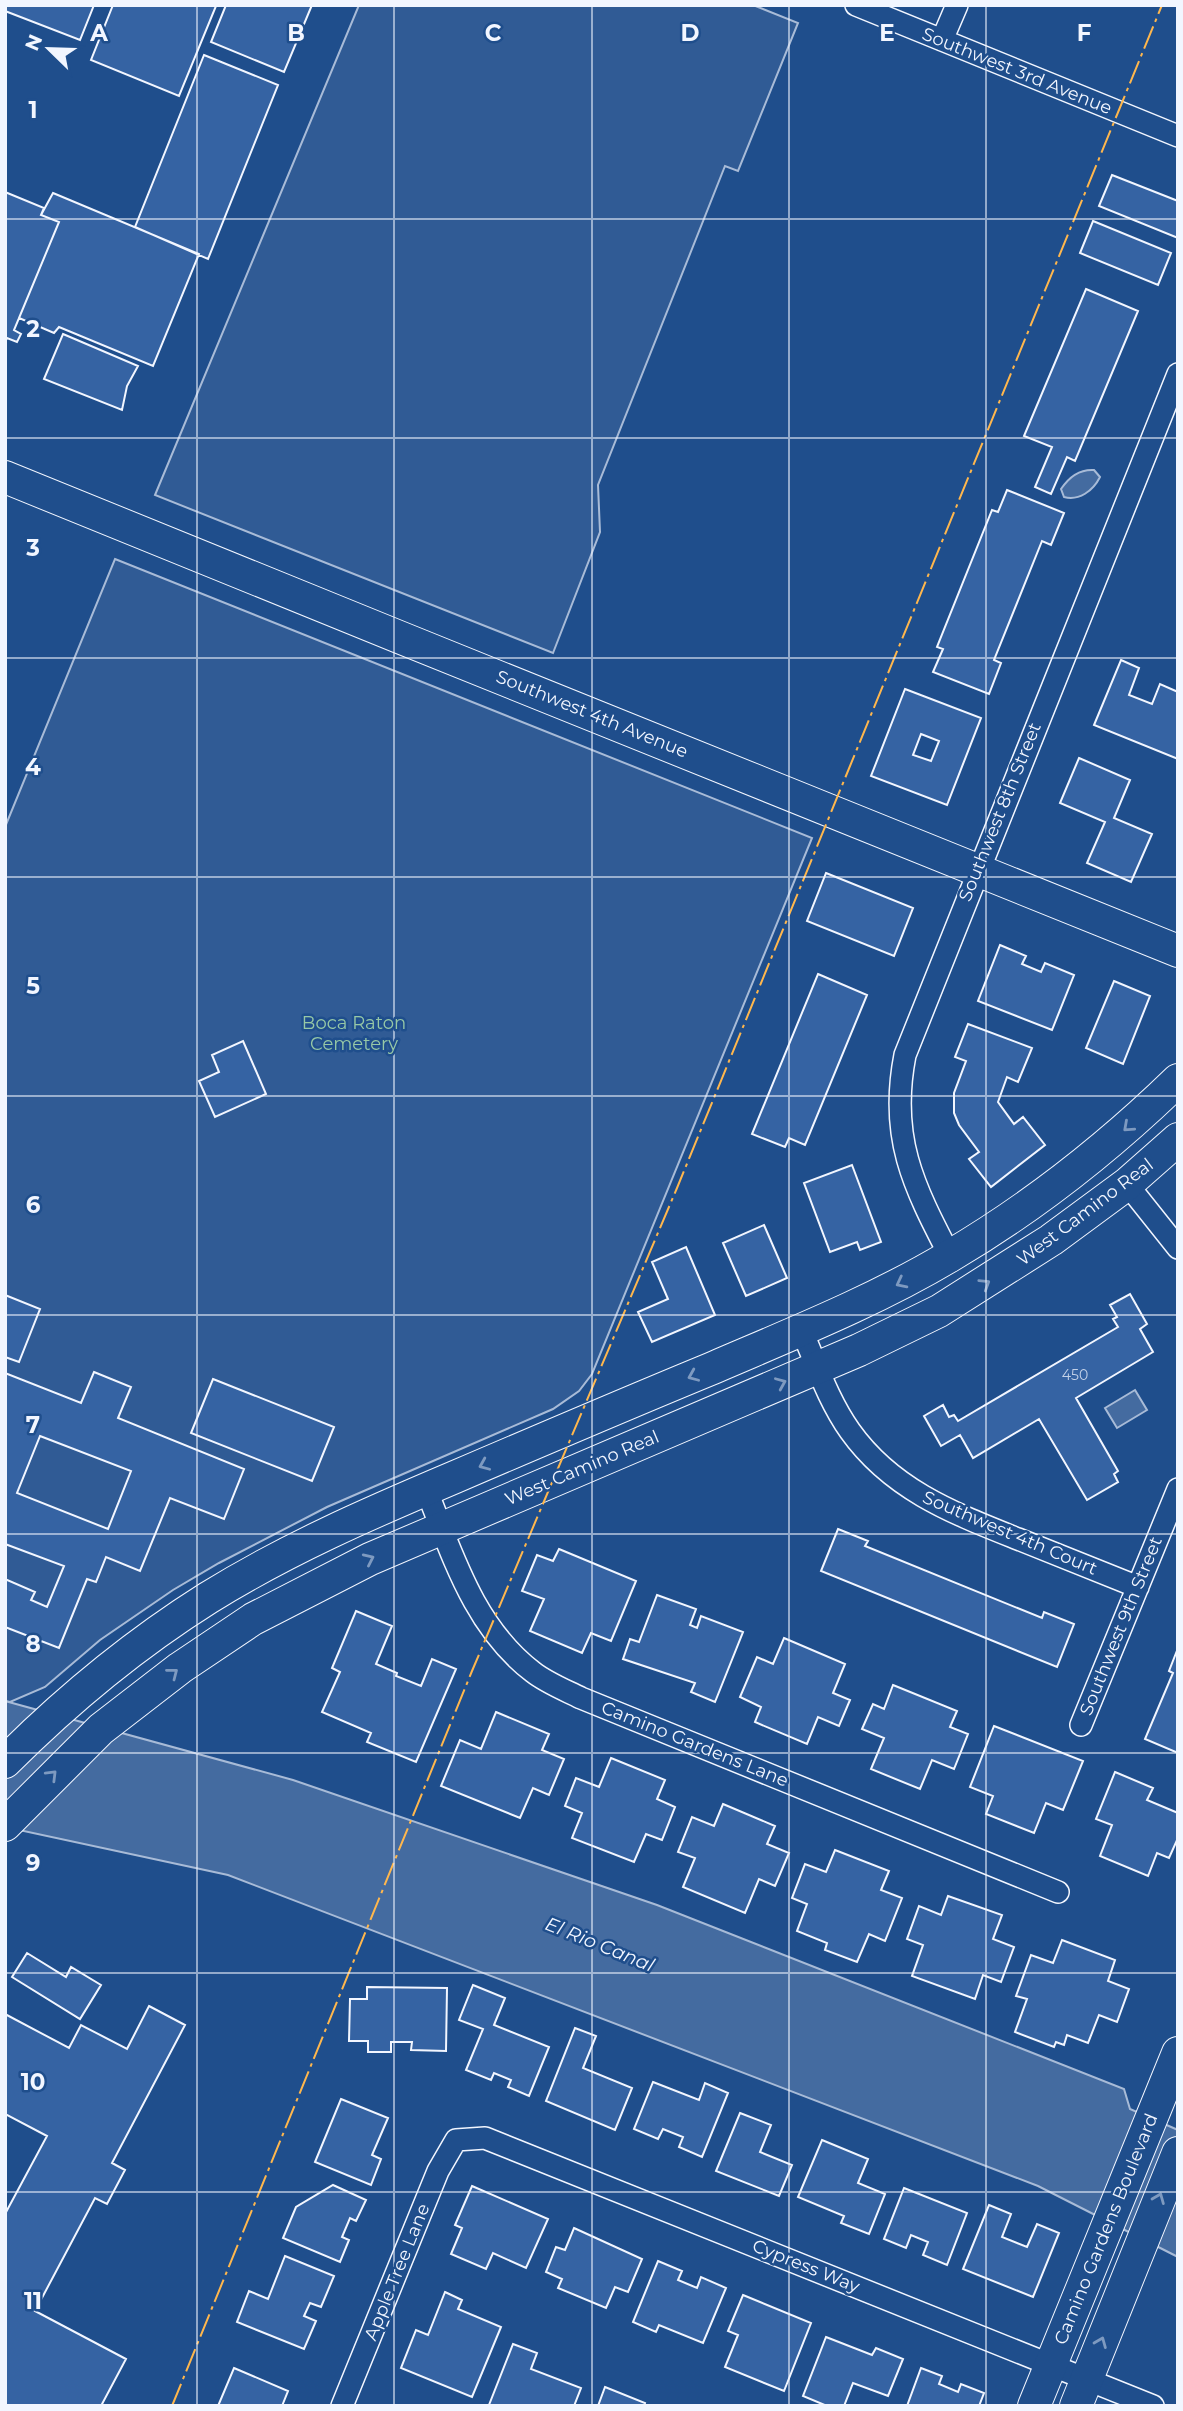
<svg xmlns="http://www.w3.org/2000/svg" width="1183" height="2411" font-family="Montserrat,sans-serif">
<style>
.built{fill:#305b95;stroke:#a8bbd7;stroke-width:2}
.water{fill:#446ba0;stroke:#a8bbd7;stroke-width:2}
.building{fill:#3563a3;stroke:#f2f6ff;stroke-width:2;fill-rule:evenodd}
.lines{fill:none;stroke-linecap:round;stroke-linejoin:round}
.street-casing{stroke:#f2f6ff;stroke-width:24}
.secondary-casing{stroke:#f2f6ff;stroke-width:34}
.street{stroke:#1f4e8c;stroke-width:21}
.secondary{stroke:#1f4e8c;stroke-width:32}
.power{stroke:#ffb74d;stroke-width:2;stroke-dasharray:24 5 3.5 5;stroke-linecap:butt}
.oneway{stroke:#7e9ac0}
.grid{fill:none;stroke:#f2f6ff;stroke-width:2;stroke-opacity:0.55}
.labels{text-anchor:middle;stroke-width:5;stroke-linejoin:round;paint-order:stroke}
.number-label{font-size:14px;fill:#c3d1e8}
.street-label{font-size:18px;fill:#f2f6ff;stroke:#1f4e8c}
.park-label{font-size:18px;fill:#97c8a6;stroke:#1f4e8c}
.water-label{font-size:19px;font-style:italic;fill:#f2f6ff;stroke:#1f4e8c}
.grid-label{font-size:23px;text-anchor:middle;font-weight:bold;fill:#f2f6ff;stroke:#1f4e8c;stroke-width:5;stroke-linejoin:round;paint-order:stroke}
</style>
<rect width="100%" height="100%" fill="#1f4e8c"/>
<path class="built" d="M359 5H753L798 23 738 171 725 166 598 485 600 532 553 653 155 495Z
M115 559 812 838 592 1374 579 1391 553 1409 327 1507 219 1563 173 1590 100 1640 45 1687 10 1702 5 1701V827Z"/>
<path class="water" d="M1094 470 1100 477C1093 491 1079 501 1064 497L1061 489C1069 477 1079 469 1094 470Z
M1135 1390 1147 1410 1117 1428 1105 1408Z
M5 1701 293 1780 657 1905 1124 2089 1130 2109 1178 2130V2257L1038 2186 228 1875 5 1827Z"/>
<path class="building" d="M5 5H94L80 40 5 11Z
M113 5 216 6 179 96 91 60Z
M226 5H312L284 72 211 42Z
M204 55 278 85 208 259 135 227Z
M1112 175 1178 201V238L1099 206Z
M5 192 44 208 41 215 59 222 14 330 21 334 17 342 7 338 5 342Z
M53 193 199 254 153 366 59 327 54 333 19 318 59 222 41 215Z
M1093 221 1171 253 1158 285 1080 253Z
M1086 289 1138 311 1075 461 1067 457 1051 494 1035 487 1052 447 1024 436Z
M63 334 138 366 127 386 122 410 44 379Z
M1007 490 1064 513 1051 545 1042 541 994 660 1001 663 989 694 933 672 943 649 937 647 992 510 998 512Z
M1121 660 1139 668 1129 695 1152 704 1160 684 1178 692V759L1094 725Z
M905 689 981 718 947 805 871 776ZM921 734 939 741 931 761 913 755Z
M1079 758 1130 780 1114 818 1152 834 1131 882 1087 863 1105 822 1060 803Z
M826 873 913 908 894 956 807 921Z
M1000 945 1026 956 1022 964 1041 972 1045 963 1074 975 1052 1030 978 1001Z
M818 974 867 995 805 1145 789 1138 785 1147 752 1134Z
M1114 981 1150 996 1123 1064 1086 1048Z
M968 1024 1032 1048 1018 1082 1007 1077 998 1102 1014 1124 1023 1117 1045 1145 991 1187 969 1159 979 1152 959 1125 954 1113V1093L966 1061 955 1057Z
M243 1041 266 1094 215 1117 199 1081 219 1072 212 1055Z
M852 1165 881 1242 860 1250 857 1242 830 1252 804 1183Z
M764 1225 787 1278 746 1296 723 1243Z
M686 1247 715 1315 652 1342 638 1312 668 1299 652 1262Z
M1130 1294 1147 1324 1140 1329 1153 1352 1076 1398 1118 1471 1114 1474 1118 1482 1087 1500 1039 1419 973 1458 960 1435 941 1446 924 1416 943 1405 949 1417 954 1415 958 1421 1118 1327 1113 1319 1117 1317 1110 1305Z
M5 1295 40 1309 19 1362 5 1357Z
M94 1372 131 1387 118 1418 244 1469 224 1519 170 1498 140 1571 106 1557 96 1582 87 1579 59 1648 5 1627V1579L35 1592 31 1600 47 1607 64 1566 5 1544V1373L81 1403ZM40 1436 131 1471 108 1529 17 1493Z
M213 1379 334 1427 312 1481 191 1433Z
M838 1529 868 1541 865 1546 1042 1618 1044 1612 1074 1624 1057 1667 821 1571Z
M559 1549 636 1581 611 1641 591 1633 582 1653 530 1631 544 1599 522 1591 537 1555 553 1561Z
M657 1595 696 1609 690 1625 697 1628 701 1616 743 1632 715 1702 691 1692 695 1683 623 1659 630 1639 639 1642Z
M356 1611 392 1626 376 1664 397 1673 396 1676 421 1686 432 1659 456 1669 416 1762 367 1742 371 1733 322 1712 340 1672 332 1668Z
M784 1638 845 1664 833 1693 850 1700 839 1726 818 1717 807 1744 755 1722 761 1707 740 1697 757 1657 773 1664Z
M1178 1648V1753L1145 1739 1173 1673 1169 1671Z
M893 1685 957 1711 950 1727 968 1734 954 1769 932 1760 920 1789 871 1769 884 1738 862 1729 873 1704 884 1709Z
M496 1712 549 1734 542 1750 564 1759 549 1795 533 1788 520 1818 441 1786 460 1740 481 1749Z
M994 1726 1083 1761 1063 1810 1046 1803 1034 1833 986 1814 993 1796 970 1787Z
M611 1758 665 1780 657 1799 675 1807 662 1840 646 1834 634 1862 572 1838 582 1813 565 1806 576 1778 599 1787Z
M1115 1772 1153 1788 1147 1800 1178 1813V1838L1169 1858 1157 1853 1148 1876 1100 1856 1112 1825 1096 1819Z
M723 1804 775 1826 767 1844 789 1853 775 1886 759 1879 745 1913 683 1887 695 1858 678 1852 692 1817 714 1826Z
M835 1850 889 1871 881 1890 902 1898 885 1941 869 1934 857 1962 825 1950 827 1943 797 1931 807 1904 792 1898 805 1864 826 1872Z
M948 1896 1002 1915 993 1939 1014 1947 1001 1982 983 1975 975 1999 912 1976 923 1945 907 1939 919 1906 941 1915Z
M1062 1940 1115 1960 1108 1981 1129 1989 1117 2022 1099 2015 1088 2043 1067 2035 1064 2045 1056 2042 1054 2047 1015 2032 1027 1999 1016 1996 1031 1955 1053 1963Z
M27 1953 66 1977 71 1967 101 1985 80 2019 12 1977Z
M473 1985 505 1998 494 2025 549 2047 529 2096 508 2087 511 2080 494 2073 491 2080 466 2070 483 2029 459 2020Z
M367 1987 447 1988 446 2051 411 2050 412 2042H391V2052H368V2041H349L350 1999H367Z
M149 2006 185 2025 112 2163 125 2170 107 2204 95 2198 35 2311 126 2359 101 2406H5V2214L47 2136 5 2114V2014L69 2048 81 2025 127 2049Z
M575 2028 596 2036 583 2068 632 2088 615 2130 546 2101Z
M653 2082 699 2100 705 2083 728 2093 702 2157 679 2147 683 2137 663 2129 658 2139 634 2129Z
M341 2099 388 2118 372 2155 381 2159 371 2185 315 2162Z
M740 2113 771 2125 760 2152 792 2165 779 2196 716 2171Z
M822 2140 868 2159 858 2183 885 2194 869 2234 841 2223 844 2216 798 2197Z
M333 2185 366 2200 356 2221 350 2218 342 2237 349 2240 340 2262 283 2238 296 2207Z
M472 2186 548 2219 526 2268 493 2253 486 2269 451 2254 462 2228 455 2225Z
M904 2188 967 2213 947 2265 923 2255 928 2242 911 2235 906 2248 884 2239Z
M989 2205 1011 2214 1002 2237 1027 2247 1037 2224 1059 2233 1033 2297 963 2269Z
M574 2228 642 2259 628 2292 615 2287 606 2308 558 2288 562 2279 546 2272 556 2247 565 2250Z
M285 2256 334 2276 321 2307 310 2303 304 2316 316 2321 304 2349 237 2322 249 2291 268 2299Z
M658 2261 682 2271 678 2280 697 2288 701 2277 726 2288 703 2343 659 2325 656 2332 633 2322Z
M445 2292 462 2300 458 2309 501 2327 472 2397 401 2368 416 2330 428 2335Z
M743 2295 811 2323 784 2391 725 2367 738 2335 728 2331Z
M826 2337 872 2355 876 2348 903 2359 888 2396 853 2383 844 2406H827L803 2396Z
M513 2344 537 2353 531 2369 581 2388 574 2406 489 2405Z
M234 2368 288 2391 282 2406H218Z
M921 2368 942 2376 939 2384 958 2392 961 2384 984 2393 979 2406H907Z
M605 2387 645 2403 644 2406H598Z"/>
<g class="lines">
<defs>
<path id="street" d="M856 5 1178 136
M942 40 957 5
M1127 1184 1178 1248
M950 1256C913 1185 889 1137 905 1055L1178 374
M801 1329C816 1363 828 1400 850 1431 892 1490 953 1513 1018 1539 1058 1555 1098 1571 1138 1587
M426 1489C453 1556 474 1627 533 1672 547 1683 565 1690 581 1698L1058 1892
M1081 1725 1178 1489
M342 2406 438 2171 456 2140 485 2138 1153 2406"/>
<path id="secondary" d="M5 477C396 635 786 796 1178 951
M5 1762C66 1701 135 1644 208 1598 287 1549 370 1513 455 1477 539 1441 623 1405 708 1370 789 1335 873 1302 950 1256 1033 1207 1109 1147 1178 1080
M5 1825 101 1729 180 1668 253 1619 370 1559 859 1350 939 1311 1051 1240 1127 1184 1178 1139
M1034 2406 1178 2053
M1076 2406 1178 2153"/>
</defs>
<use href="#street" class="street-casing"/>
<use href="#secondary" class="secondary-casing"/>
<use href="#street" class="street"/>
<use href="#secondary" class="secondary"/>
<path class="power" d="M172 2406 472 1671 677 1188 1162 5"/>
</g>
<defs><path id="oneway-chevron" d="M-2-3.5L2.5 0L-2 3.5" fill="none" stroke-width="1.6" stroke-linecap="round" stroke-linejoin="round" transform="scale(1.75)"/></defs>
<g class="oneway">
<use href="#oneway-chevron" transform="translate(1128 1127) rotate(138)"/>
<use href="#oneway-chevron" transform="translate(901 1283) rotate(153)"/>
<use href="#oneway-chevron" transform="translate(985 1284) rotate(-32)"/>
<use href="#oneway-chevron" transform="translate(693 1376) rotate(157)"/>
<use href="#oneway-chevron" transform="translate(781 1383) rotate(-23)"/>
<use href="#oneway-chevron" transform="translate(484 1465) rotate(157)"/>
<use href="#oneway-chevron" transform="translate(369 1559) rotate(-25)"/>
<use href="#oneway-chevron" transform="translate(173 1673) rotate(-38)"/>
<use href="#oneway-chevron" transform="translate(52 1775) rotate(-45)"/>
<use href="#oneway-chevron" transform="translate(1159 2198) rotate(-68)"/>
<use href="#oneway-chevron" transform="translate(1101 2342) rotate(-68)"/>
</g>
<path class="grid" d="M197 5V2406M394 5V2406M592 5V2406M789 5V2406M986 5V2406M5 219H1178M5 438H1178M5 658H1178M5 877H1178M5 1096H1178M5 1315H1178M5 1534H1178M5 1753H1178M5 1973H1178M5 2192H1178"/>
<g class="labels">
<g class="number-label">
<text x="1075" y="1380">450</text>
</g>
<g class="street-label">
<text transform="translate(1017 71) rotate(22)" y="6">Southwest 3rd Avenue</text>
<text transform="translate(592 714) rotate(22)" y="6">Southwest 4th Avenue</text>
<text transform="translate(1000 812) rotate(-68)" y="6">Southwest 8th Street</text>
<text transform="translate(1085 1212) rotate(-37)" y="6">West Camino Real</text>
<text transform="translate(582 1468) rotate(-23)" y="6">West Camino Real</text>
<text transform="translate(1010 1533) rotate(23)" y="6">Southwest 4th Court</text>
<text transform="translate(1121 1626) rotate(-68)" y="6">Southwest 9th Street</text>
<text transform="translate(695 1744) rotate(22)" y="6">Camino Gardens Lane</text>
<text transform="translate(1106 2229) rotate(-68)" y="6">Camino Gardens Boulevard</text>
<text transform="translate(806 2266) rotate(22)" y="6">Cypress Way</text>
<text transform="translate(397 2272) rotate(-68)" y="6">Apple Tree Lane</text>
</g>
<g class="park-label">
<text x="354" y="1029">Boca Raton<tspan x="354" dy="21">Cemetery</tspan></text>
</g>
<g class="water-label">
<text transform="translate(600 1944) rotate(22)" y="7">El Rio Canal</text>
</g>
</g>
<g class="grid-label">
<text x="99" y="41">A</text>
<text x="296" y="41">B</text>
<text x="493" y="41">C</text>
<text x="690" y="41">D</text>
<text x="887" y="41">E</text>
<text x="1084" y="41">F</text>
<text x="33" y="118">1</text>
<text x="33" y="337">2</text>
<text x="33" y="556">3</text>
<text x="33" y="775">4</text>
<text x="33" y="994">5</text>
<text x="33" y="1213">6</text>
<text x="33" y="1433">7</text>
<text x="33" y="1652">8</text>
<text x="33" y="1871">9</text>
<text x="33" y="2090">10</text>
<text x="33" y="2309">11</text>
</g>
<rect width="1183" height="2411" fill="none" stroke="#f2f6ff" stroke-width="14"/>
<g transform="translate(49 49) rotate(293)" stroke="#1f4e8c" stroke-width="5" paint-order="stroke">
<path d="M0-5L12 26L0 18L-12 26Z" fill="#f2f6ff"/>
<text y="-10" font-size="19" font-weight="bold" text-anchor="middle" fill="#f2f6ff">N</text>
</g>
</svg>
